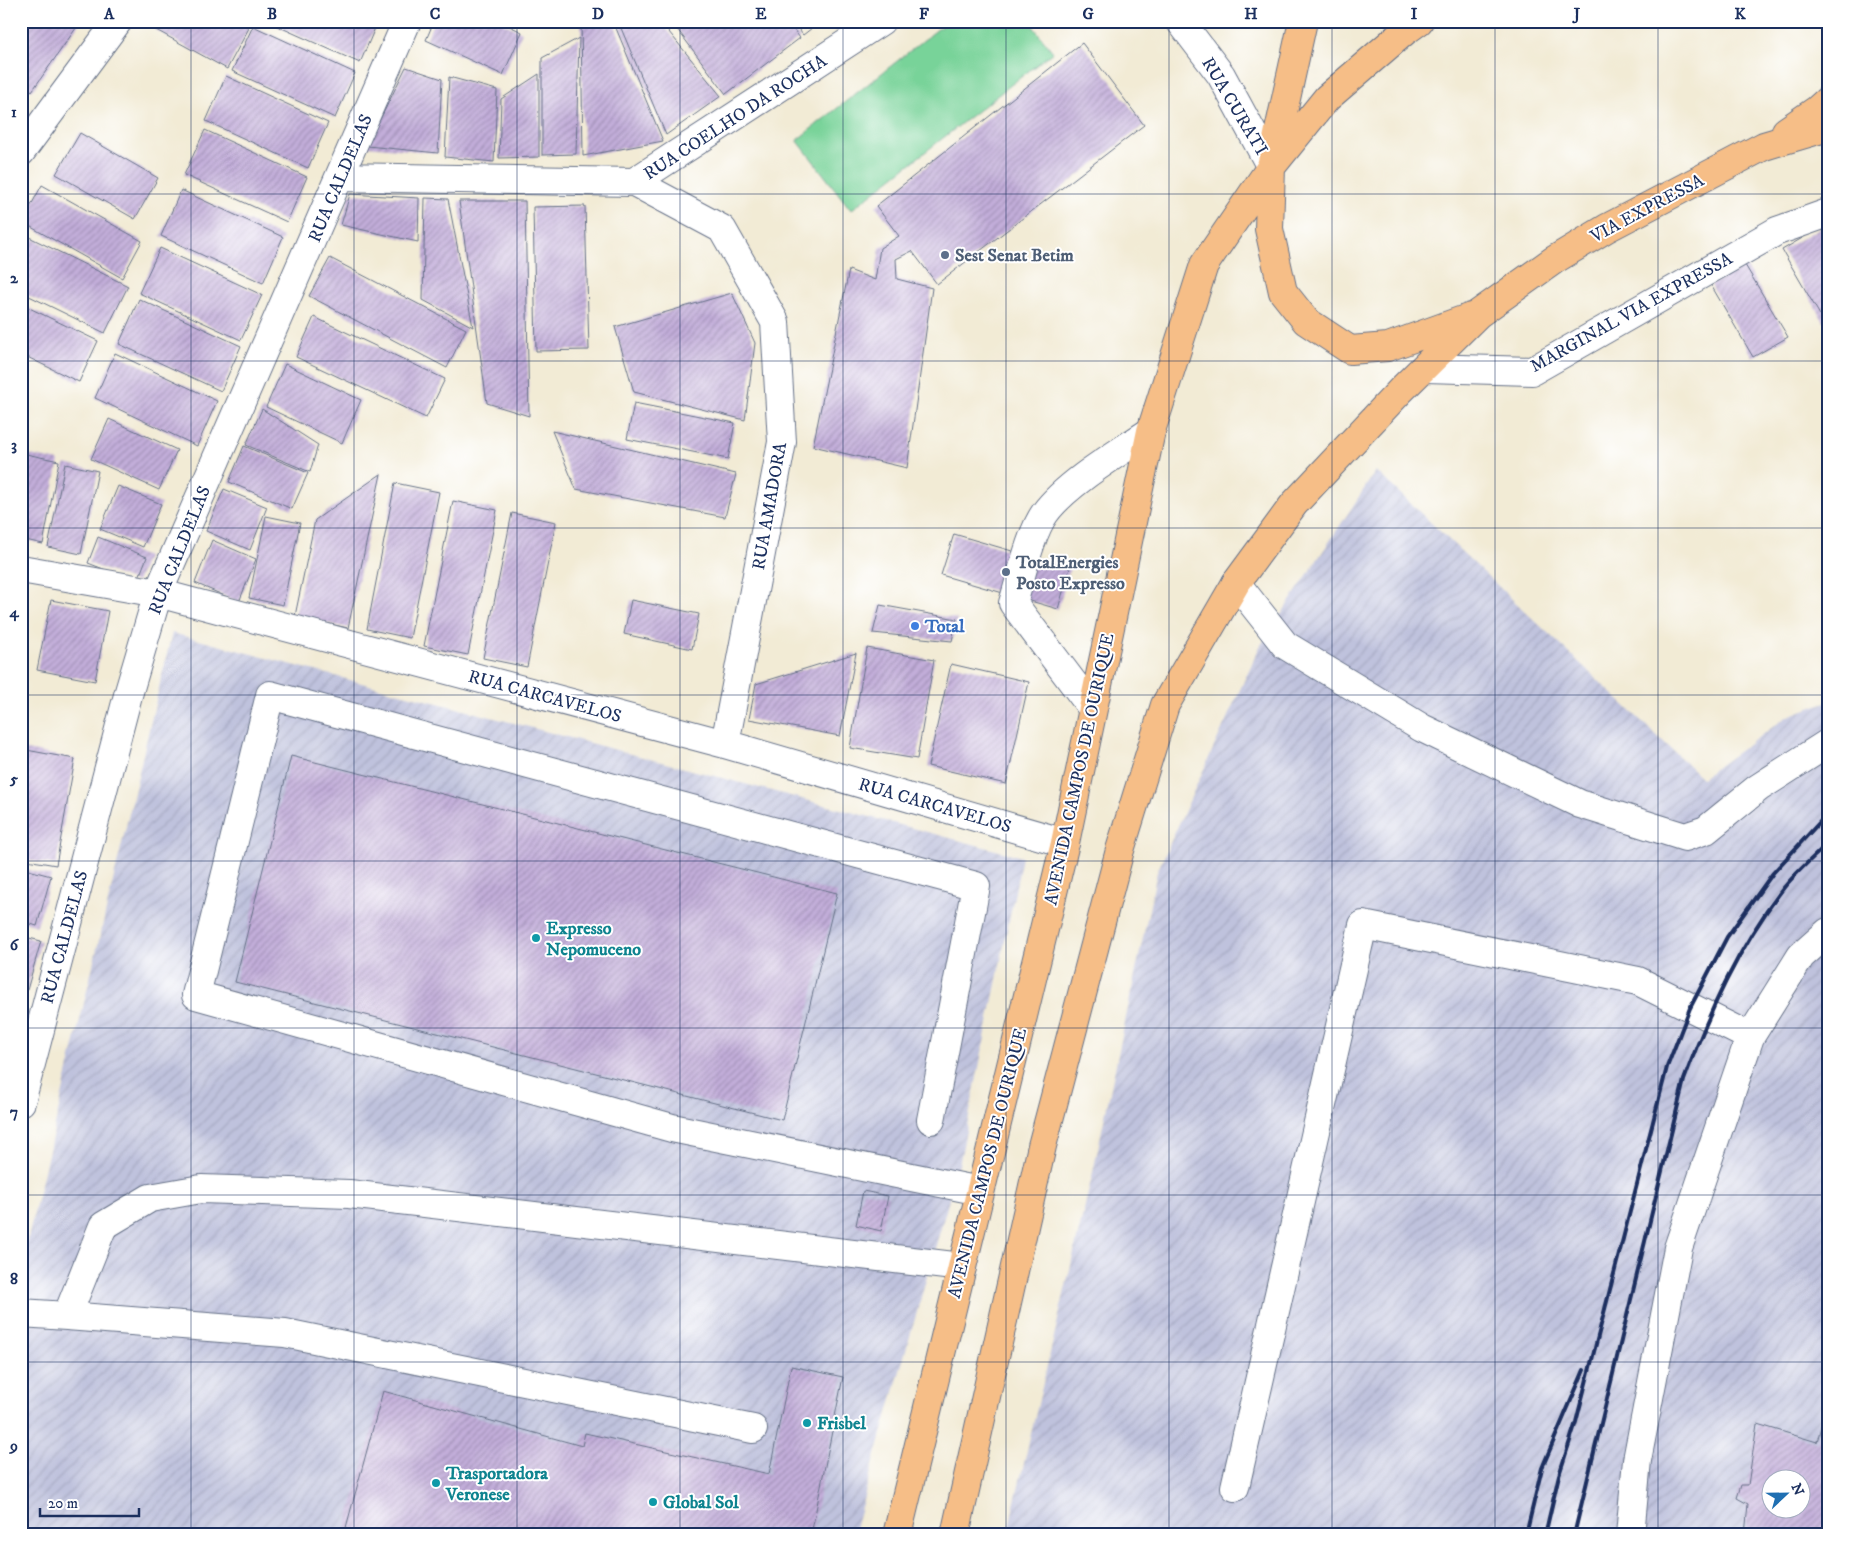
<svg xmlns="http://www.w3.org/2000/svg" width="1849" height="1556" font-family="'IM FELL DW Pica',serif">
<style>
.industrial{fill:url(#industrial-furrows);fill-rule:evenodd}
.green{fill:#78d399;stroke:#4a817c}
.building{fill:url(#building-hatch);fill-rule:evenodd}
.lines{fill:none;stroke-linecap:round;stroke-linejoin:round}
.minor-casing{stroke:#667188;stroke-width:30}
.major-casing{stroke:#667188;stroke-width:30}
.highway-casing{stroke:#667188;stroke-width:30}
.minor{stroke:#fff;stroke-width:28}
.major{stroke:#f6be87;stroke-width:28}
.highway{stroke:#f6be87;stroke-width:28}
.rail{stroke:#1b2f5e;stroke-width:4}
.grid{fill:none;stroke:#1b2f5e;stroke-width:1;stroke-opacity:0.55}
.service-dot{fill:#5c6f8a;stroke:#fff;stroke-width:2}
.shop-dot{fill:#3f7fe0;stroke:#fff;stroke-width:2}
.culture-dot{fill:#0f9aa8;stroke:#fff;stroke-width:2}
.labels{text-anchor:middle;stroke-width:4;stroke-linejoin:round;paint-order:stroke}
.street-label{font-size:18px;fill:#1b2f5e;stroke:#fff}
.service-label{font-size:18px;font-weight:bold;fill:#4e5e75;stroke:#fff;text-anchor:start}
.shop-label{font-size:18px;font-weight:bold;fill:#366cbe;stroke:#fff;text-anchor:start}
.culture-label{font-size:18px;font-weight:bold;fill:#0d838f;stroke:#fff;text-anchor:start}
.neatline{fill:none;stroke:#1b2f5e;stroke-width:2}
.grid-label{font-size:16px;text-anchor:middle;font-weight:bold;fill:#1b2f5e}
</style>
<defs>
<pattern id="industrial-furrows" width="10" height="10" patternUnits="userSpaceOnUse" patternTransform="scale(1.25)"><rect width="10" height="10" fill="#bfc2dd"/><path d="M-1 1l2-2M0 10L10 0M9 11l2-2" fill="none" stroke="#a4a7c0"/></pattern>
<pattern id="building-hatch" width="6" height="6" patternUnits="userSpaceOnUse" patternTransform="scale(1.25)"><rect width="6" height="6" fill="#c3aeda"/><path d="M-1 1l2-2M0 6l6-6M5 7l2-2" fill="none" stroke="#9e8eb4"/></pattern>
</defs>
<rect width="100%" height="100%" fill="#fff"/>
<filter id="ink" filterUnits="userSpaceOnUse"><feTurbulence type="fractalNoise" baseFrequency=".02" numOctaves="2"/><feDisplacementMap in="SourceGraphic" scale="10" xChannelSelector="R" yChannelSelector="G"/><feConvolveMatrix kernelMatrix="1 2 1 2 8 2 1 2 1" color-interpolation-filters="sRGB"/></filter>
<filter id="wash" filterUnits="userSpaceOnUse"><feTurbulence type="fractalNoise" baseFrequency=".0096" numOctaves="4" result="noise"/><feDisplacementMap in="SourceGraphic" scale="20" xChannelSelector="R" yChannelSelector="G"/><feGaussianBlur stdDeviation="1.12" result="paint"/><feColorMatrix in="noise" values="0 0 0 0 0 0 0 0 0 0 0 0 0 0 0 0 0 1.4 0 .05"/><feComposite in="paint" operator="in"/></filter>
<g filter="url(#wash)">
<rect width="100%" height="100%" fill="#f2ebd5"/>
<path class="industrial" d="M1376 471 1702 778 1788 716 1828 701V1535H1007L1093 1172 1157 872 1259 648ZM1772 1478H1802V1508H1772Z
M172 633 1022 857 959 1165 853 1535H21V1268Z"/>
<path class="green" d="M948 21H1029L1053 52 851 210 797 140Z"/>
<g id="blocks">
<path class="building" d="M21 21H81L32 91 21 83Z
M149 21H238L249 28 227 69 147 25Z
M276 21H378L360 63 275 25Z
M434 21H499L522 32 503 75 426 40Z
M581 21H613L663 141 583 156Z
M618 21H660L721 96 666 135Z
M671 21H787L800 38 726 94Z
M792 21H821L803 35Z
M253 26 355 73 335 118 232 71Z
M579 38 576 154 542 155V58Z
M1082 43 1144 125 937 284 912 251 896 259 897 279 932 288 907 468 813 446 849 270 875 280 880 248 899 236 876 206Z
M406 67 442 79 438 153 367 146Z
M539 74V157L499 158 501 99Z
M226 76 328 123 308 168 206 121Z
M449 77 497 90 494 162 445 157Z
M205 130 307 177 287 222 184 175Z
M80 133 158 178 135 219 56 174Z
M42 185 142 241 122 278 22 222Z
M181 190 283 237 263 283 161 236Z
M350 194 419 198 418 242 341 225Z
M425 198 448 199 473 327 423 300Z
M459 201H525L529 416 487 403Z
M585 206 589 350 536 351 533 207Z
M1821 227 1828 238V320L1824 322 1782 250Z
M21 233 128 286 105 333 21 292Z
M160 248 262 295 241 340 139 293Z
M330 258 466 329 447 368 309 296Z
M1745 265 1788 337 1753 357 1711 285Z
M732 293 755 343 745 420 634 392 615 327Z
M139 299 241 346 221 391 119 344Z
M21 304 98 341 79 382 21 354Z
M314 317 445 379 426 418 296 357Z
M115 353 217 401 197 446 95 398Z
M285 364 361 400 342 443 266 407Z
M634 403 735 423 728 459 627 439Z
M262 409 318 445 310 472 246 445Z
M109 419 177 450 159 490 91 459Z
M552 431 736 474 725 517 576 489Z
M244 446 308 473 292 509 229 482Z
M26 454 59 461 43 544 21 539V477Z
M65 464 98 471 81 554 48 547Z
M381 474 348 628 295 616 315 520Z
M395 483 439 492 410 638 367 629Z
M118 486 161 504 143 547 100 529Z
M224 489 267 507 250 550 206 531Z
M453 501 497 510 468 655 424 646Z
M512 513 556 522 527 667 483 658Z
M266 516 300 523 283 605 249 598Z
M954 534 1070 568 1058 609 941 575Z
M98 537 147 557 137 582 88 563Z
M212 540 256 559 239 602 195 583Z
M51 600 108 611 95 681 37 670Z
M631 600 699 614 692 649 624 634Z
M880 605 957 619 952 641 873 633Z
M867 648 934 660 917 759 850 748Z
M856 653 840 736 749 719 756 684Z
M951 664 1029 682 1006 784 928 766Z
M21 749 75 759 56 865 21 859Z
M291 756 837 893 782 1120 235 982Z
M21 868 51 876 37 926 21 921Z
M21 936 41 941 27 990 21 988Z
M863 1191 888 1196 881 1231 856 1225Z
M791 1366 843 1377 811 1535H344L383 1391 582 1446 585 1433 769 1474Z
M1828 1398V1535H1745L1748 1504 1737 1498 1741 1485H1748L1757 1424 1817 1442ZM1772 1478H1802V1508H1772Z"/>
</g>
</g>
<g filter="url(#ink)">
<use href="#blocks" fill-opacity="0" stroke="#667188" stroke-width="1"/>
<g class="lines">
<defs>
<path id="minor" d="M1180 21 1221 75 1271 167
M21 152 118 21
M341 177 634 182 881 21
M634 182 722 229 775 322 782 442 725 744
M1425 368 1532 371 1777 231 1828 213
M21 569 158 593 725 744 1065 843
M1236 583 1285 645 1422 728 1580 804 1685 837 1706 830 1758 788 1828 743
M1092 708 1013 603C1021 578 1030 534 1045 513 1067 483 1120 452 1151 431
M21 1102 128 695 158 593 407 21
M931 1120 976 886 270 695 196 995 672 1128 980 1191
M21 1313 67 1316 103 1226 150 1198 201 1189 349 1194 962 1267
M67 1316 285 1333 753 1429
M1235 1487 1363 925 1638 981 1750 1037
M1630 1535 1637 1460 1678 1248 1750 1037 1801 956 1828 932"/>
<path id="major" d="M1271 167 1303 21"/>
<path id="highway" d="M1786 131 1818 109 1828 100
M1271 167 1269 229 1283 292 1306 321 1350 350 1388 347 1471 317
M897 1535 1065 843 1151 431 1204 265 1271 167 1327 98 1405 31 1419 21
M955 1535 1042 1146 1120 850 1165 705 1236 583 1294 504 1401 390 1478 314 1554 260 1607 228 1764 146 1828 127"/>
</defs>
<use href="#minor" class="minor-casing"/>
<use href="#major" class="major-casing"/>
<use href="#highway" class="highway-casing"/>
<use href="#minor" class="minor"/>
<use href="#major" class="major"/>
<use href="#highway" class="highway"/>
<path class="rail" d="M1526 1535 1542 1468 1584 1370
M1545 1535 1559 1475 1576 1422 1667 1067 1690 1008 1727 937 1773 873 1828 813
M1574 1535 1684 1080C1709 1012 1738 948 1782 890 1795 873 1813 858 1828 843"/>
</g>
</g>
<path class="grid" d="M191 21V1535M354 21V1535M517 21V1535M680 21V1535M843 21V1535M1006 21V1535M1169 21V1535M1332 21V1535M1495 21V1535M1658 21V1535M21 194H1828M21 361H1828M21 528H1828M21 695H1828M21 861H1828M21 1028H1828M21 1195H1828M21 1362H1828"/>
<g class="service-dot">
<circle cx="945" cy="255" r="5"/>
<circle cx="1006" cy="572" r="5"/>
</g>
<circle class="shop-dot" cx="915" cy="626" r="5"/>
<g class="culture-dot">
<circle cx="536" cy="938" r="5"/>
<circle cx="807" cy="1423" r="5"/>
<circle cx="436" cy="1483" r="5"/>
<circle cx="653" cy="1502" r="5"/>
</g>
<g class="labels">
<g class="street-label">
<text transform="translate(1235 106) rotate(59)" y="6">RUA CURATI</text>
<text transform="translate(735 117) rotate(-33)" y="6">RUA COELHO DA ROCHA</text>
<text transform="translate(340 178) rotate(-67)" y="6">RUA CALDELAS</text>
<text transform="translate(1647 208) rotate(-28)" y="6">VIA EXPRESSA</text>
<text transform="translate(1631 312) rotate(-29)" y="6">MARGINAL VIA EXPRESSA</text>
<text transform="translate(769 506) rotate(-80)" y="6">RUA AMADORA</text>
<text transform="translate(179 550) rotate(-68)" y="6">RUA CALDELAS</text>
<text transform="translate(545 696) rotate(15)" y="6">RUA CARCAVELOS</text>
<text transform="translate(1079 769) rotate(-78)" y="6">AVENIDA CAMPOS DE OURIQUE</text>
<text transform="translate(935 805) rotate(16)" y="6">RUA CARCAVELOS</text>
<text transform="translate(64 937) rotate(-75)" y="6">RUA CALDELAS</text>
<text transform="translate(987 1163) rotate(-76)" y="6">AVENIDA CAMPOS DE OURIQUE</text>
</g>
<g class="service-label">
<text x="955" y="261">Sest Senat Betim</text>
<text x="1016" y="568">TotalEnergies<tspan x="1016" dy="21">Posto Expresso</tspan></text>
</g>
<g class="shop-label">
<text x="925" y="632">Total</text>
</g>
<g class="culture-label">
<text x="546" y="934">Expresso<tspan x="546" dy="21">Nepomuceno</tspan></text>
<text x="817" y="1429">Frisbel</text>
<text x="446" y="1479">Trasportadora<tspan x="446" dy="21">Veronese</tspan></text>
<text x="663" y="1508">Global Sol</text>
</g>
</g>
<rect width="1849" height="1556" fill="none" stroke="#fff" stroke-width="55"/>
<g transform="translate(1786 1494) rotate(68)"><circle r="24" fill="#ffffff" stroke="#a4acbf"/>
<path d="M0-4L9 19L0 12L-9 19Z" fill="#1f6fb2"/>
<text y="-8" font-size="14" font-weight="bold" text-anchor="middle" fill="#1b2f5e">N</text>
</g>
<path d="M40 1508v8h99v-8" fill="none" stroke="#1b2f5e" stroke-width="2.5"/>
<text x="48" y="1508" font-size="15" fill="#1b2f5e" stroke="#ffffff" stroke-width="4" paint-order="stroke">20 m</text>
<rect x="28" y="28" width="1794" height="1500" class="neatline"/>
<g class="grid-label">
<text x="109" y="19">A</text>
<text x="272" y="19">B</text>
<text x="435" y="19">C</text>
<text x="598" y="19">D</text>
<text x="761" y="19">E</text>
<text x="924" y="19">F</text>
<text x="1088" y="19">G</text>
<text x="1251" y="19">H</text>
<text x="1414" y="19">I</text>
<text x="1577" y="19">J</text>
<text x="1740" y="19">K</text>
<text x="14" y="117">1</text>
<text x="14" y="283">2</text>
<text x="14" y="450">3</text>
<text x="14" y="617">4</text>
<text x="14" y="784">5</text>
<text x="14" y="950">6</text>
<text x="14" y="1117">7</text>
<text x="14" y="1284">8</text>
<text x="14" y="1451">9</text>
</g>
</svg>
